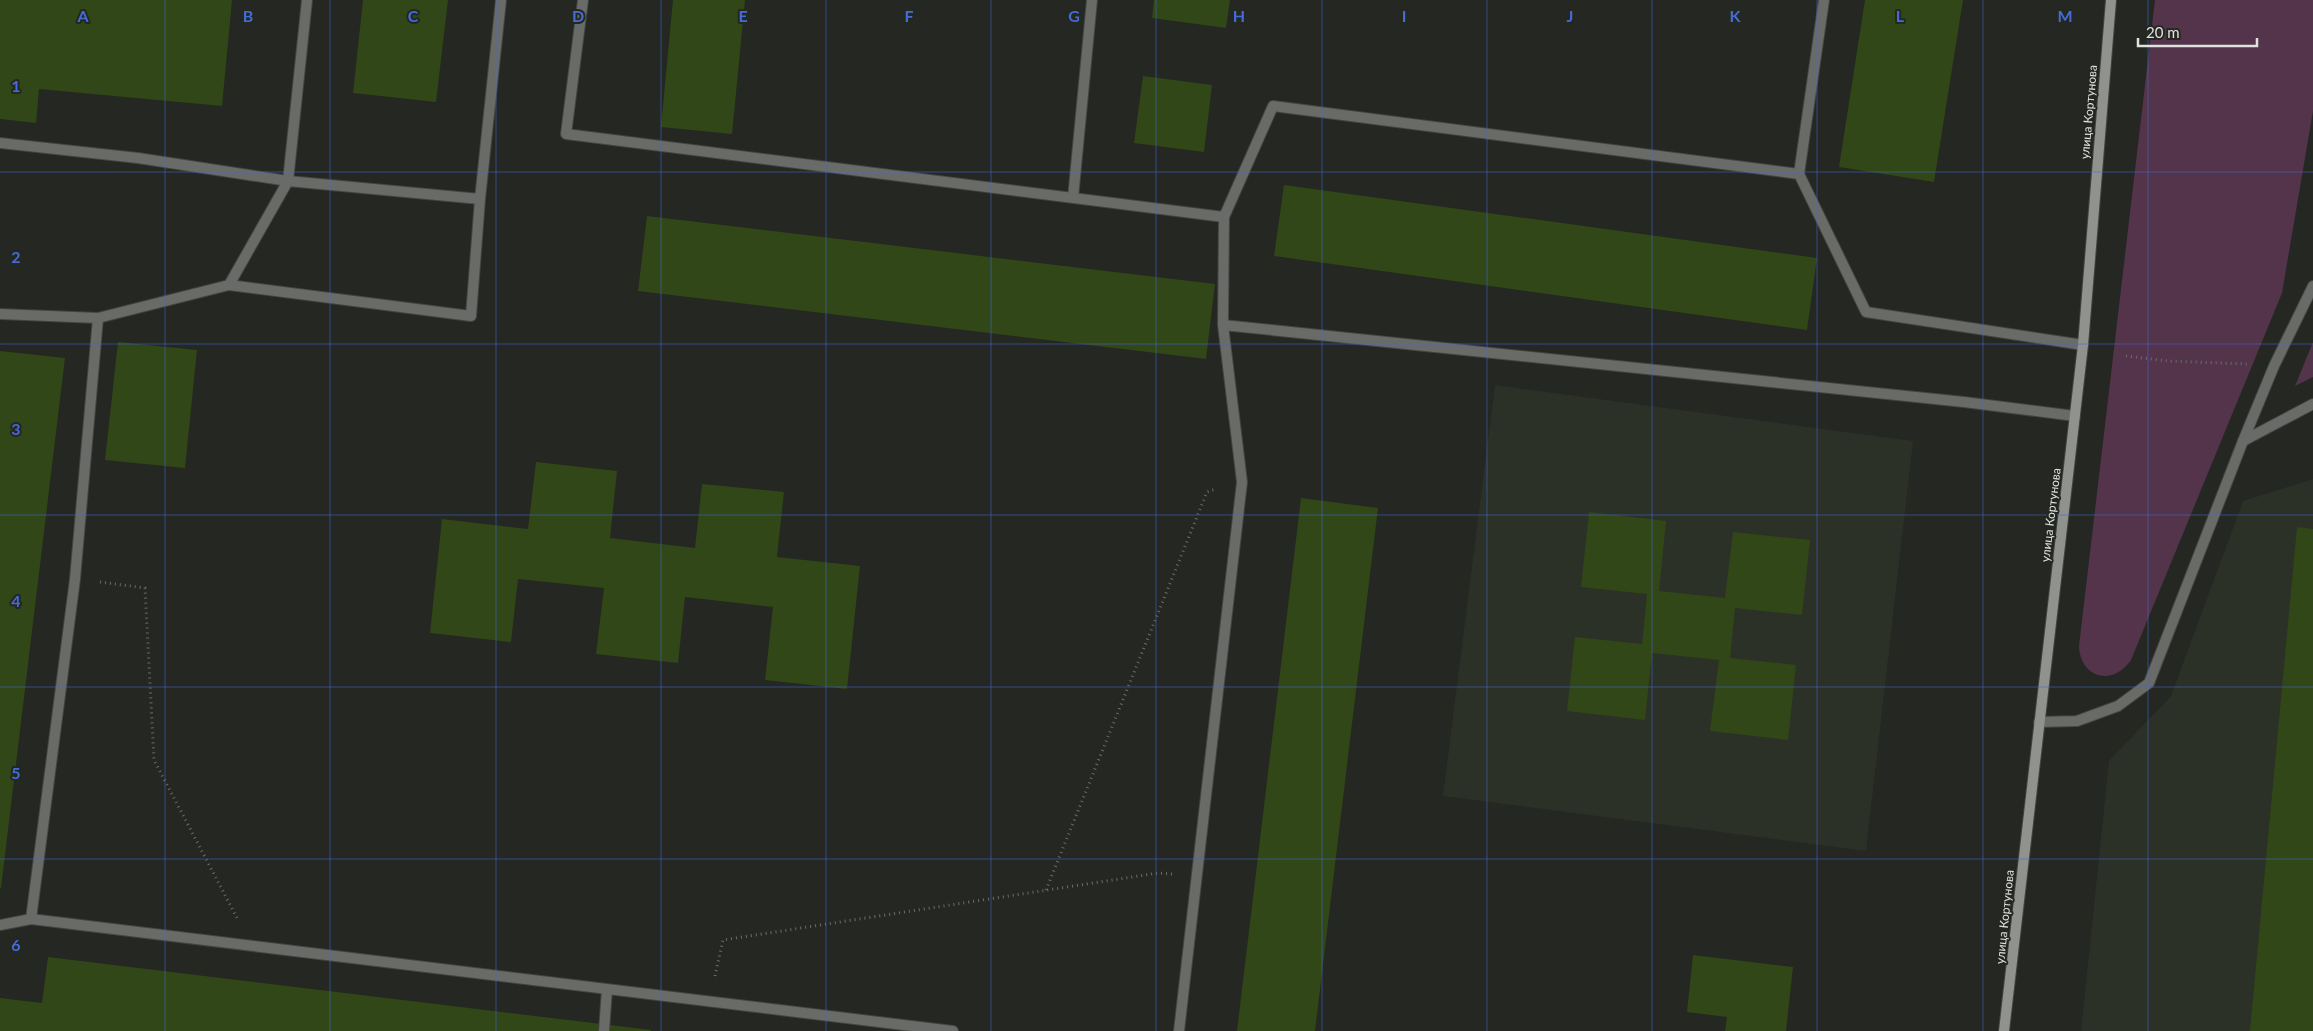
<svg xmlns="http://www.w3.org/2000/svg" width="2313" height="1031" font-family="Lato,sans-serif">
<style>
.built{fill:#2c3127}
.green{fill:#53344a}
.building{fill:#314717}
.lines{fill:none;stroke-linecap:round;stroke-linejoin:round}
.lane-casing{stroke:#424540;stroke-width:12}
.street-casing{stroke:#424540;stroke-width:12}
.secondary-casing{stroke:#424540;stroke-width:12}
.path{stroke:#6a6d69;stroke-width:3;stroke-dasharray:1 4;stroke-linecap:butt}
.lane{stroke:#696b68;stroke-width:10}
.street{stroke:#696b68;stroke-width:10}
.secondary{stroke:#90928e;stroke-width:10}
.grid{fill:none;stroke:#446cd9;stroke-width:1;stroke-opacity:0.55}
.labels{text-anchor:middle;stroke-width:4;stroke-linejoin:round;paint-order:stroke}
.street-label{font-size:12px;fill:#e0e2df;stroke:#242722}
.grid-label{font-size:16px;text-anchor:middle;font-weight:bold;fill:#446cd9;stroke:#242722;stroke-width:4;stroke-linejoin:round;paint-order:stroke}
</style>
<rect width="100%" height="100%" fill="#242722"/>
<path class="built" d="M1495 385 1913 441 1866 851 1443 796Z
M2313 479V1031H2081L2109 761 2171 696 2243 501Z"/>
<path class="green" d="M2155 0H2313V111L2282 293 2131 660C2113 687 2080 678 2079 646Z
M2313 342V377L2295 386Z"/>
<path class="building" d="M0 0H232L222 106 39 89 36 123 0 119Z
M363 0H448L436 102 353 93Z
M673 0H745L732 134 661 127Z
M1154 0H1230L1226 28 1152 18Z
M1865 0H1963L1934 182 1839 167Z
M1143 76 1212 85 1204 152 1134 143Z
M1284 185 1817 258 1807 330 1274 256Z
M647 216 1215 284 1206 359 638 291Z
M118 342 197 350 185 468 105 460Z
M0 351 65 358 1 888H0Z
M536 462 617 471 610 538 695 548 702 484 784 492 777 557 860 566 847 689 765 680 773 607 685 597 678 663 596 654 604 588 518 579 511 642 430 633 442 519 528 529Z
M1301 498 1378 508 1315 1031H1237Z
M1589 512 1666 521 1659 591 1725 598 1733 532 1810 540 1802 615 1735 608 1730 658 1796 665 1788 740 1710 731 1719 660 1652 653 1645 720 1567 711 1575 637 1642 644 1647 594 1581 587Z
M2297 527 2313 529V1031H2250Z
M1693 955 1793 967 1786 1031H1725L1727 1017 1687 1012Z
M48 957 651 1030V1031H0V998L42 1003Z"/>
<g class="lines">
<defs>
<path id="lane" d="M583 0 566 134 1224 217 1223 325 1964 402 2075 416
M1824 0 1799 174 1866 312 2083 345
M0 143 138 158 288 181 480 199
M1073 198 1092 0
M1224 217 1273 106 1799 174
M229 285 471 316 480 199 501 0
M0 314 98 318 229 285 288 181 307 0
M2243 441 2274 366 2313 286
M31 919 75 579 98 318
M0 925 31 919 953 1031
M604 1031 607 989
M1179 1031 1242 482 1223 325"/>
<path id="street" d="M2039 722 2077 721 2118 706 2149 683 2243 441 2313 404"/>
<path id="secondary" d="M2004 1031 2083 345 2111 0"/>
</defs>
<use href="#lane" class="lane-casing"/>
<use href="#street" class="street-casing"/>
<use href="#secondary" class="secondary-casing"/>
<path class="path" d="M2126 356 2168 361 2248 364
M100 582 145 588 154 760 237 918
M1046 890 1207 492 1216 489
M715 976 723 940 1158 873 1172 874"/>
<use href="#lane" class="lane"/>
<use href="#street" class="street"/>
<use href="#secondary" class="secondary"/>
</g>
<path class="grid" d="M165 0V1031M330 0V1031M496 0V1031M661 0V1031M826 0V1031M991 0V1031M1156 0V1031M1322 0V1031M1487 0V1031M1652 0V1031M1817 0V1031M1983 0V1031M2148 0V1031M0 172H2313M0 344H2313M0 515H2313M0 687H2313M0 859H2313"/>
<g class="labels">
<g class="street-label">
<text transform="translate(2089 112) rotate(-85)" y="4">улица Кортунова</text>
<text transform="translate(2051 515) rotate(-83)" y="4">улица Кортунова</text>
<text transform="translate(2005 917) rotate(-84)" y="4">улица Кортунова</text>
</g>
</g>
<g class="grid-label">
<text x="83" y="22">A</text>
<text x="248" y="22">B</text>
<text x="413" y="22">C</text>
<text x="578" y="22">D</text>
<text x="743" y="22">E</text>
<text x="909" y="22">F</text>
<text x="1074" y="22">G</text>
<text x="1239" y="22">H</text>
<text x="1404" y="22">I</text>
<text x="1570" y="22">J</text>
<text x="1735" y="22">K</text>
<text x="1900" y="22">L</text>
<text x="2065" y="22">M</text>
<text x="16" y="92">1</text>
<text x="16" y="263">2</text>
<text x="16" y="435">3</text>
<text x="16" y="607">4</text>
<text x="16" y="779">5</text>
<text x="16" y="951">6</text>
</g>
<path d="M2138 38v8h119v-8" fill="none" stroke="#e0e2df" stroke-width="2.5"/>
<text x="2146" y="38" font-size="15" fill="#e0e2df" stroke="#242722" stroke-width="4" paint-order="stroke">20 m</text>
</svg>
